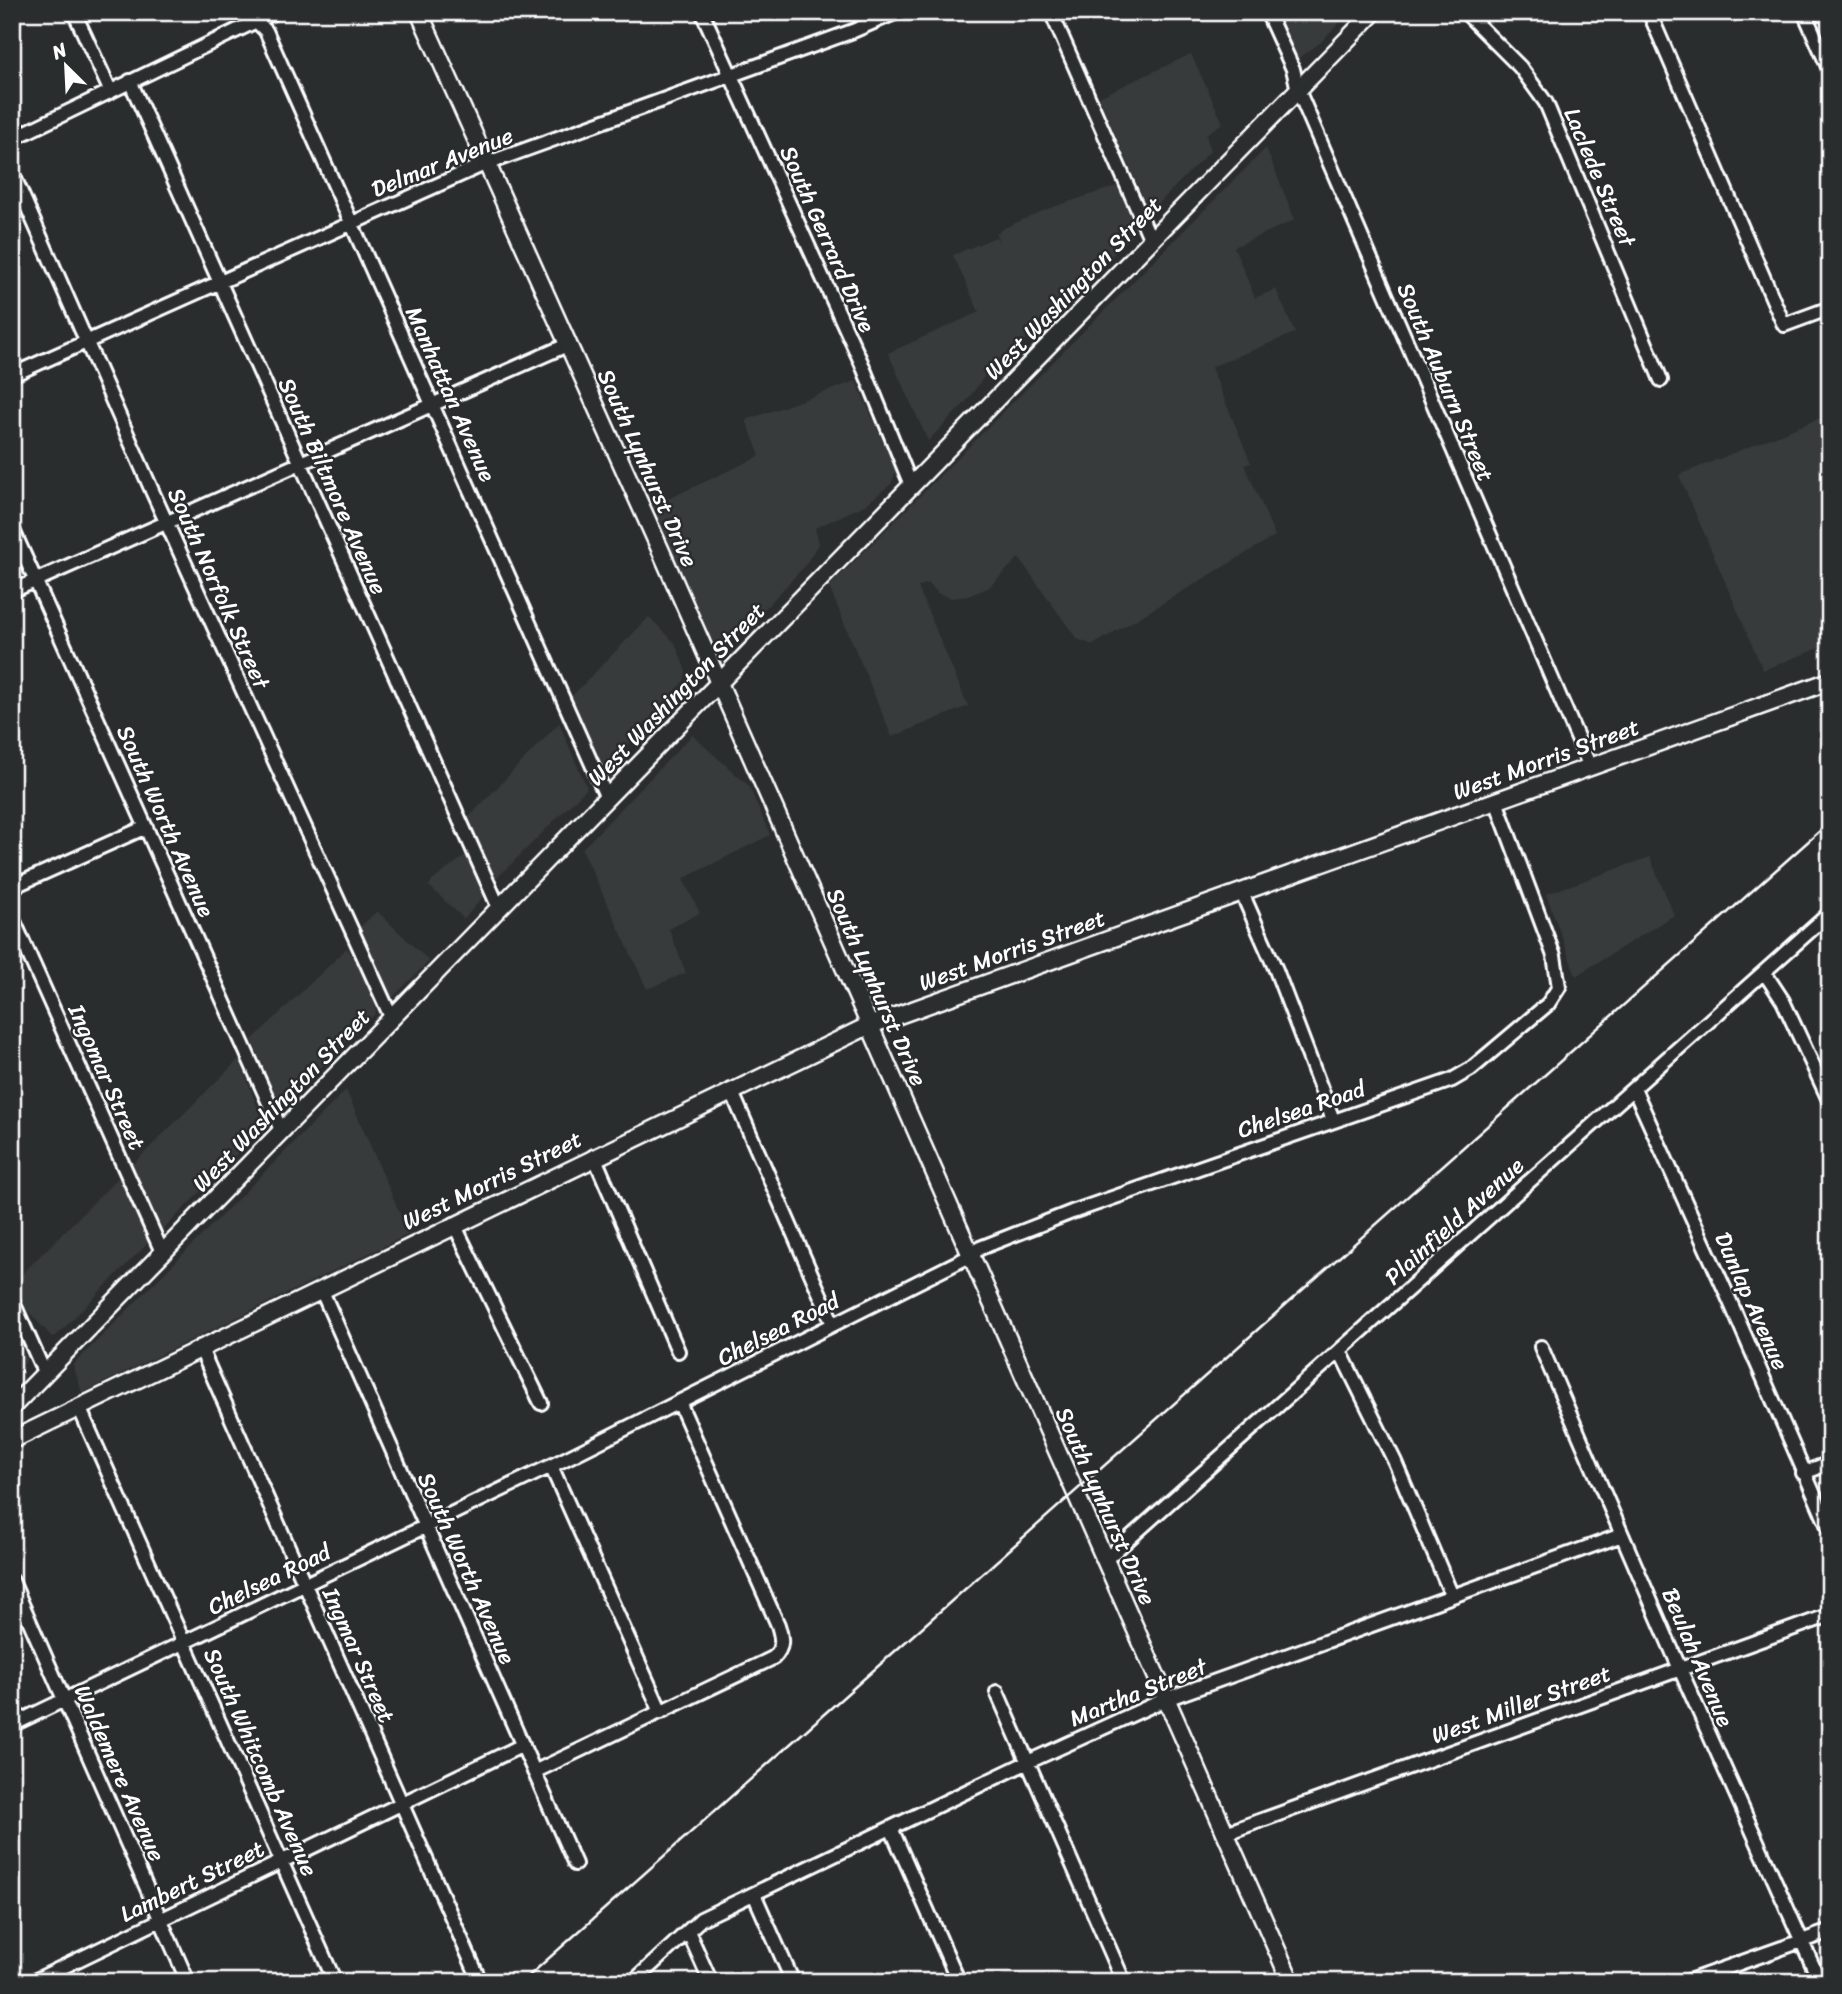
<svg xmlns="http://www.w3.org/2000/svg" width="1842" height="1994" font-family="Sriracha,sans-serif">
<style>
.built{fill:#373a3b}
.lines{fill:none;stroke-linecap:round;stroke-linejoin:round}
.minor-casing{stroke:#fff;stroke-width:18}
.major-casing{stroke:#fff;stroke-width:21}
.minor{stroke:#2a2d2e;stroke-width:12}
.major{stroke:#2a2d2e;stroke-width:16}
.rail{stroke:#fff;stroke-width:2.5}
.labels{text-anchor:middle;stroke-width:5;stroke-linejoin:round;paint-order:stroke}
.street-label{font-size:23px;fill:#fff;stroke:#2a2d2e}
</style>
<rect width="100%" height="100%" fill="#2a2d2e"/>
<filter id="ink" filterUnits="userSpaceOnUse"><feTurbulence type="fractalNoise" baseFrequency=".0143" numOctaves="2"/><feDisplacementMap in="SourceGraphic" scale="14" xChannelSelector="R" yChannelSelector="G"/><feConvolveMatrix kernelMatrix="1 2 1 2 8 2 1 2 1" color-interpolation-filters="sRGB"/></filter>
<g filter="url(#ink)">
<path class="built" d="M1271 12H1349L1320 43 1296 60Z
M1191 54 1223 123 1206 134 1210 151 1159 203 1147 206 1099 97Z
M1266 148 1295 220 1234 247 1255 298 1276 289 1295 333 1211 367 1251 463 1245 465 1275 536 1093 645 1077 639 1019 558 988 588 968 596 952 598 939 594 928 583 918 587 968 706 892 737 829 587Z
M1117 186 1134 223V233L1065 304 1037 326 1018 349 986 374 966 402 928 441 888 353 979 312 953 255 996 237 1000 244 996 234 1004 228 1047 209Z
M856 381 896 471 891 484 865 505 815 528 819 543 804 567 740 635 726 647H718L710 637 653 506 760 456 746 420Z
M1830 414V644L1763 670 1679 475Z
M649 617 675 643 686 671 684 681 606 769 603 767 570 698Z
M559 723 587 788 496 879 467 819Z
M692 735 749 786 770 835 683 879 700 913 669 929 686 973 647 989 582 849Z
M467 854 474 867 483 897 464 919 429 886 432 881Z
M1650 857 1674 915 1576 976 1546 894Z
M377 911 429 961 392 998 382 983 356 931Z
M347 948 358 966 375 1004 376 1013 287 1101 277 1099 252 1040Z
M239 1059 264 1124 263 1127 164 1229 156 1226 131 1166Z
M346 1090 409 1234 82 1393 73 1365Z
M118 1178 123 1182 149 1242 57 1335 52 1337 26 1309 20 1294V1276Z
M12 1336 26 1357V1362L12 1378Z"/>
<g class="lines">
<defs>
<path id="minor" d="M74 12 110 90
M247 12 266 31 607 798
M702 12 861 362 911 485
M1051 12 1151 240
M1267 12 1293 69 1298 90 1590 767
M1465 12 1520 67 1546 103 1661 380
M1649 12 1784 325 1830 308
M1804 12 1830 71
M130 81 499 908
M12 139 275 12
M12 172 153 493 392 1019
M12 375 480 166 853 31 897 12
M12 528 282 1132
M12 591 567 345
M12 887 146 827
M1242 893 1276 970 1333 1120
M12 917 163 1254
M1764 972 1783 1001 1830 1102
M1634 1089 1725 1290 1830 1531
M731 1090 833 1324
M594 1156 678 1351
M454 1224 541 1403
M321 1289 575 1864
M12 1300 45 1374
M200 1347 479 1979
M1541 1347 1680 1669 1820 1982
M1340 1351 1395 1462 1452 1596
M79 1407 335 1982
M551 1466 661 1712
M1803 1473 1830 1463
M1105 1560 1830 913
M12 1581 188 1982
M997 1692 1124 1982
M12 1725 551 1466 970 1256 980 1248 1072 1212 1452 1080 1471 1069 1548 1004 1559 987 1554 956 1496 801
M534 1772 773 1658C784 1648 782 1638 778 1625L679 1402
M891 1828 958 1980
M1226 1833 1830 1615
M754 1894 793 1982
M688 1931 709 1978
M32 1982 523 1745
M633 1982 701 1919 1028 1762 1166 1699 1622 1535
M1686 1982 1830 1931"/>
<path id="major" d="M419 12 660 549 1291 1982
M12 1407 1374 12
M12 1440 868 1026 1830 681"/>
</defs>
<use href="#minor" class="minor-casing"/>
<use href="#major" class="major-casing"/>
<use href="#minor" class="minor"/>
<use href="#major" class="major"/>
<path class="rail" d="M522 1982 1830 822"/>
</g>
</g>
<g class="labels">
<g class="street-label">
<text transform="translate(442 162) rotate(-22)" y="8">Delmar Avenue</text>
<text transform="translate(1600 177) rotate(67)" y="8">Laclede Street</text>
<text transform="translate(828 239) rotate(66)" y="8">South Gerrard Drive</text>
<text transform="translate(1073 288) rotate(-46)" y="8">West Washington Street</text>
<text transform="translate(1446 382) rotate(67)" y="8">South Auburn Street</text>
<text transform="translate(451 394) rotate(66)" y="8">Manhattan Avenue</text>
<text transform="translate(648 468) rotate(66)" y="8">South Lynhurst Drive</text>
<text transform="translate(333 486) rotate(66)" y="8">South Biltmore Avenue</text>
<text transform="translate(219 588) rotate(66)" y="8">South Norfolk Street</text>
<text transform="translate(676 694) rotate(-46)" y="8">West Washington Street</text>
<text transform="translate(1546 759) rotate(-20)" y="8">West Morris Street</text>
<text transform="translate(166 821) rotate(66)" y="8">South Worth Avenue</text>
<text transform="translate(1012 950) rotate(-20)" y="8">West Morris Street</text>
<text transform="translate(877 987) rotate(66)" y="8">South Lynhurst Drive</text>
<text transform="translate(107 1077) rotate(66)" y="8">Ingomar Street</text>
<text transform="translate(281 1100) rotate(-46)" y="8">West Washington Street</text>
<text transform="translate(1301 1109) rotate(-19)" y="8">Chelsea Road</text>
<text transform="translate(492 1180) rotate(-26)" y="8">West Morris Street</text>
<text transform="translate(1454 1221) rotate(-42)" y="8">Plainfield Avenue</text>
<text transform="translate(1752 1301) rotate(66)" y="8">Dunlap Avenue</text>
<text transform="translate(778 1329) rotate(-27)" y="8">Chelsea Road</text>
<text transform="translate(1106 1506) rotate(66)" y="8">South Lynhurst Drive</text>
<text transform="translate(467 1568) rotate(66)" y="8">South Worth Avenue</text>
<text transform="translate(269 1579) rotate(-26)" y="8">Chelsea Road</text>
<text transform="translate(359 1655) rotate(66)" y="8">Ingmar Street</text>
<text transform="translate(1698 1657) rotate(67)" y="8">Beulah Avenue</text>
<text transform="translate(1138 1692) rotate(-22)" y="8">Martha Street</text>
<text transform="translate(1521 1704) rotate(-20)" y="8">West Miller Street</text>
<text transform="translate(261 1762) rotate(66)" y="8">South Whitcomb Avenue</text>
<text transform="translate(120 1773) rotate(66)" y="8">Waldemere Avenue</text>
<text transform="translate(192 1881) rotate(-26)" y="8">Lambert Street</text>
</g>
</g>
<rect width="1842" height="1994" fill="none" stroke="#2a2d2e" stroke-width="42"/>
<rect x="21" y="21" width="1800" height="1952" fill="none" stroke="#fff" stroke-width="2.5" filter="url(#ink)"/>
<g transform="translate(66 66) rotate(336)" stroke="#2a2d2e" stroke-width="5" paint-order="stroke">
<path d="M0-5L12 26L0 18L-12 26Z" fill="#ffffff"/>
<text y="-10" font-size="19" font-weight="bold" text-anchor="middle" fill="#ffffff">N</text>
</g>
</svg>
